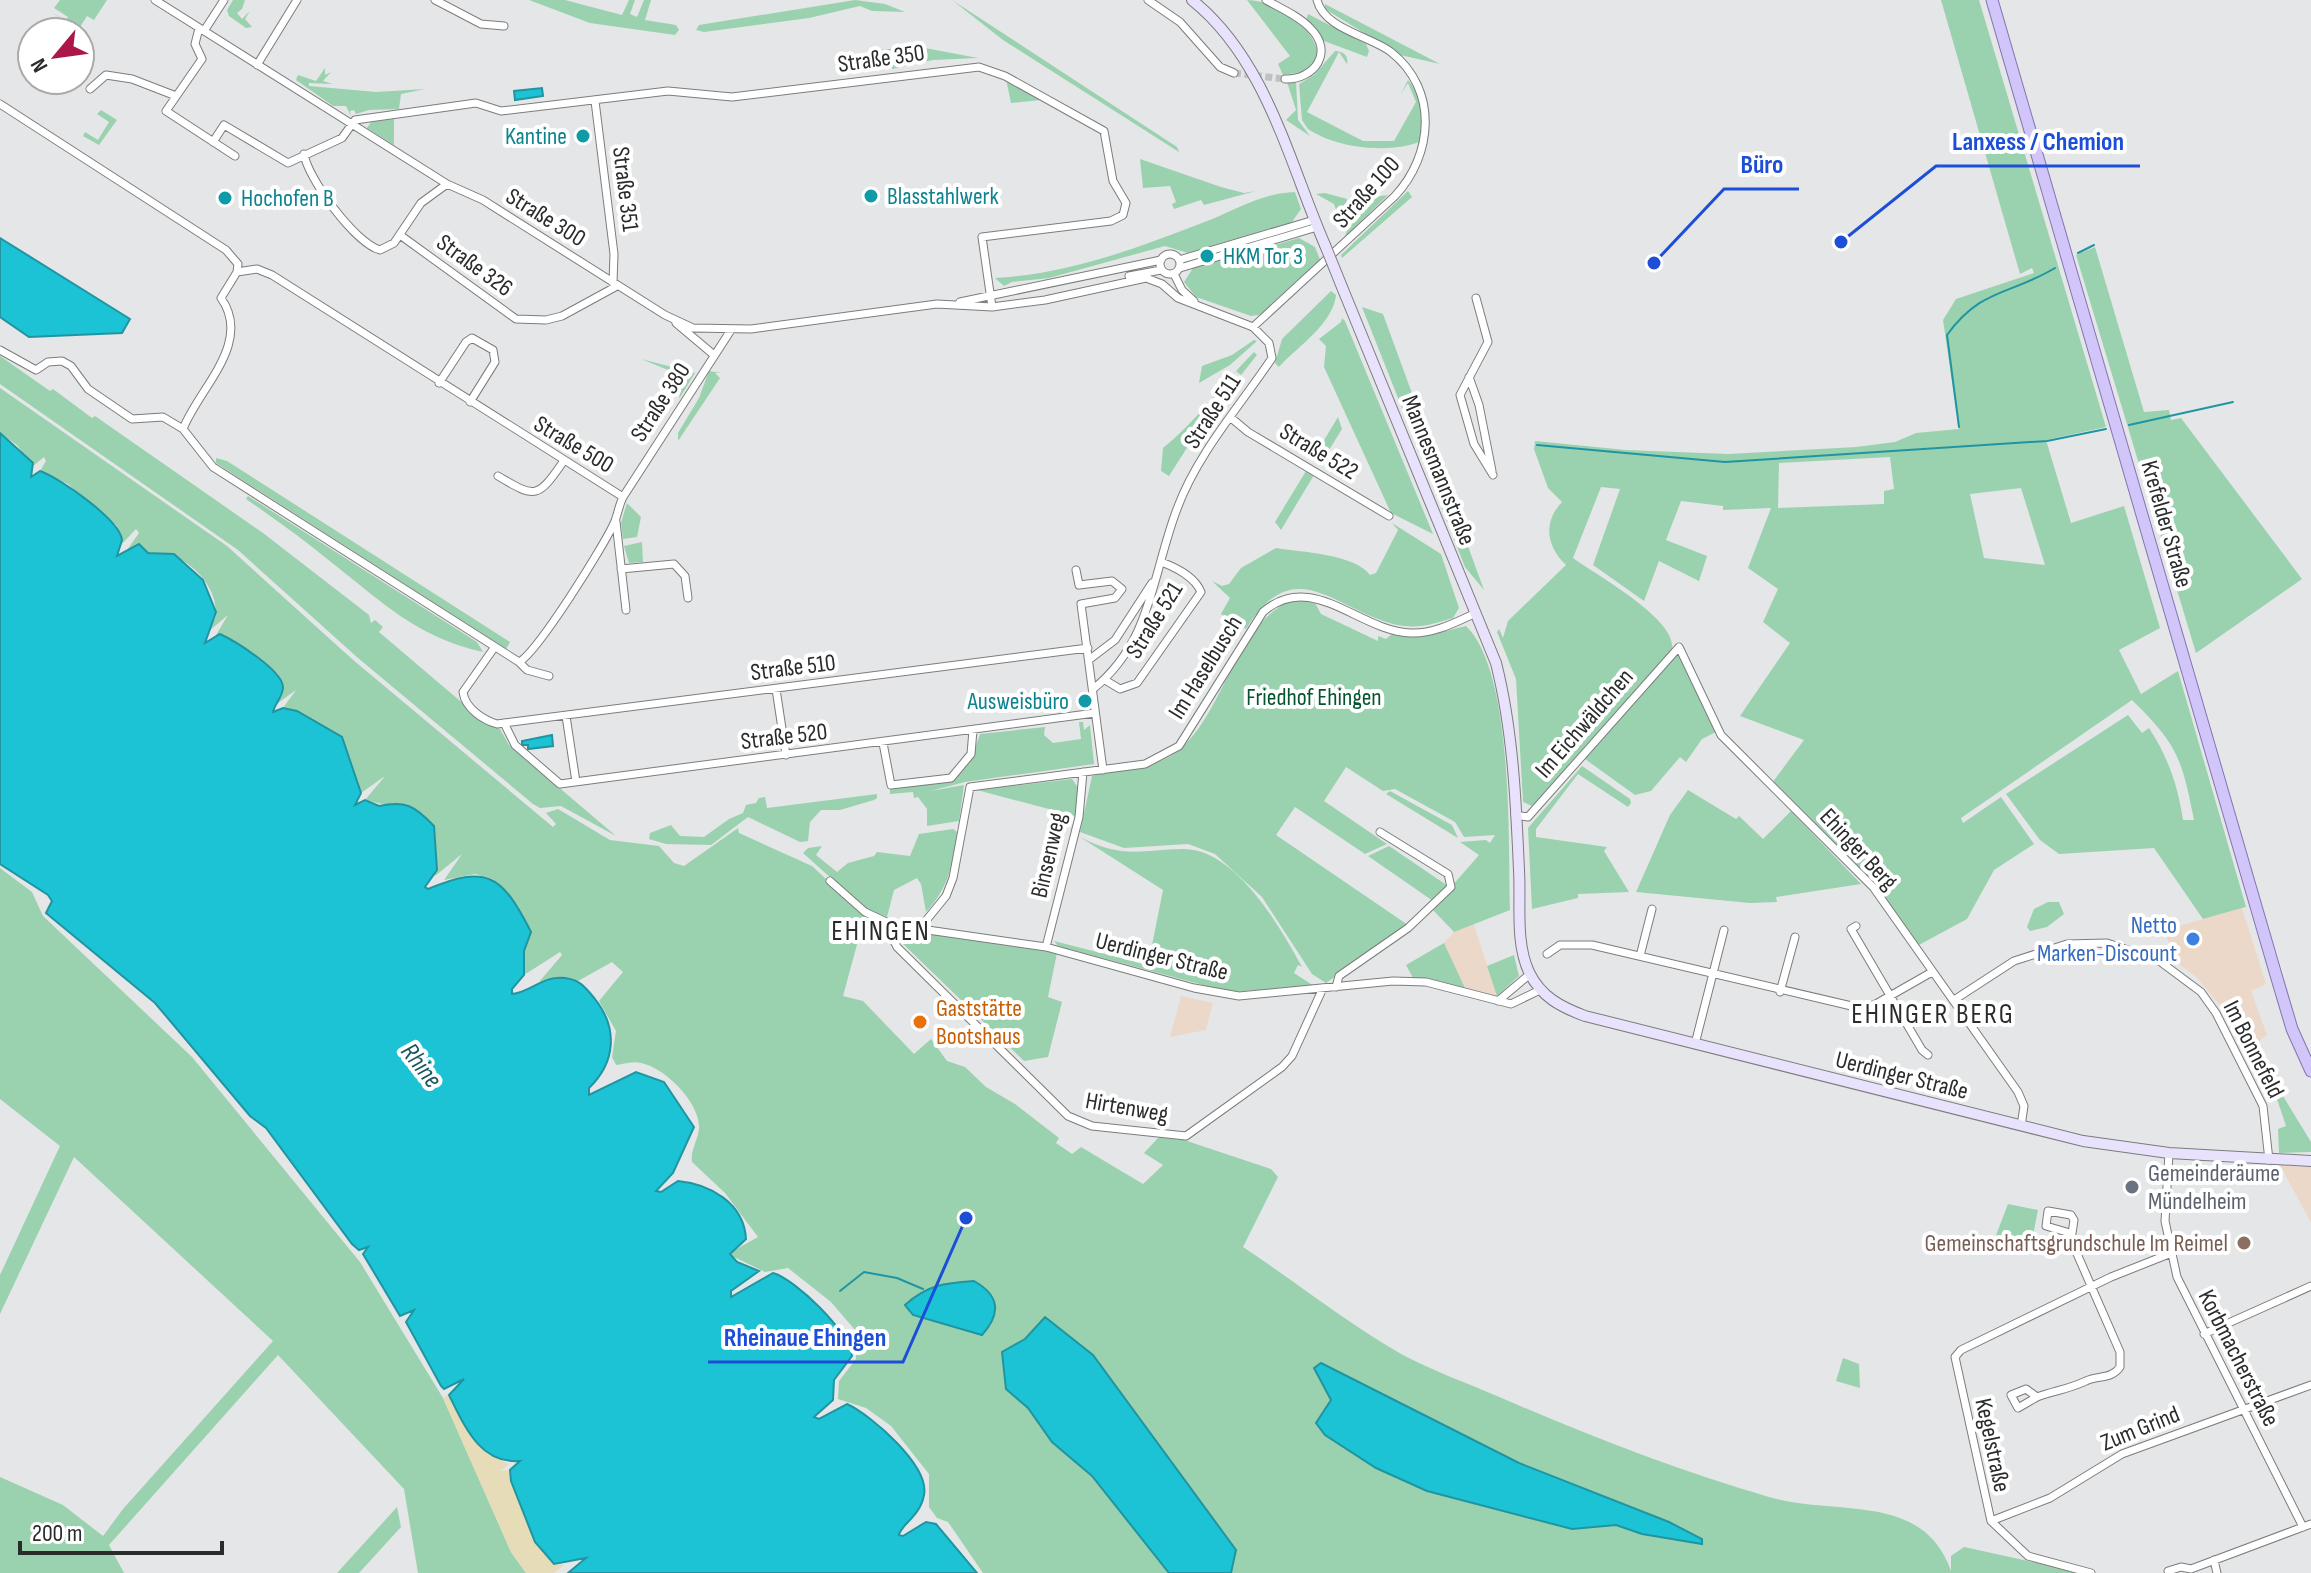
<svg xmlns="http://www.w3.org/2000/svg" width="2311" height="1573" font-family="'Sofia Sans Condensed',sans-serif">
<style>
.commercial{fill:#ecd8c9}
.green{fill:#9ad2af;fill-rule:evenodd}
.sand{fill:#e6dcb7}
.water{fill:#1cc3d4;stroke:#2095a1;stroke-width:2}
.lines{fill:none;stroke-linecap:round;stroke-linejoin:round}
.stream{stroke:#2095a1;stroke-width:2}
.minor-tunnel{stroke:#c0c1c1;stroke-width:7;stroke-dasharray:7 3.5;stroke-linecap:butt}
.minor-casing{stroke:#7c7c7d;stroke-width:9}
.secondary-casing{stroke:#7c7c7d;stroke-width:12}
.primary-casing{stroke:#8276af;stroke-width:13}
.minor{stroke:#fff;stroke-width:7}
.secondary{stroke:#e8e2fc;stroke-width:10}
.primary{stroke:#d1c5fa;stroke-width:11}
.secondary-bridge-casing{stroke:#7c7c7d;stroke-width:12;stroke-linecap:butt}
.secondary-bridge{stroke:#e8e2fc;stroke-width:10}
.culture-dot{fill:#0f9aa8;stroke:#fff;stroke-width:3}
.shop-dot{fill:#3f7fe0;stroke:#fff;stroke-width:3}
.food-dot{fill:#e8710a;stroke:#fff;stroke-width:3}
.worship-dot{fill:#6b7280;stroke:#fff;stroke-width:3}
.education-dot{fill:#8d6e63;stroke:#fff;stroke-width:3}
.labels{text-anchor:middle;stroke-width:8;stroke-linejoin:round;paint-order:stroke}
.street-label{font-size:24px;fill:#2a2b2b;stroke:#fff}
.culture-label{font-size:24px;fill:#0d838f;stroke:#fff;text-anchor:start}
.park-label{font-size:24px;fill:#035531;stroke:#fff}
.shop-label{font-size:24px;fill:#366cbe;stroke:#fff;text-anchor:end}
.food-label{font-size:24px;fill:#c56008;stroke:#fff;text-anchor:start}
.worship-label{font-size:24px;fill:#5b616d;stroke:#fff;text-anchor:start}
.education-label{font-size:24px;fill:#785e54;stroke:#fff;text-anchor:end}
.water-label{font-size:26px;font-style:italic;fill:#19565d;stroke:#fff}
.quarter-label{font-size:28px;letter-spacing:2px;fill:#2a2b2b;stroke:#fff}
.leader{fill:none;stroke:#1d4ed8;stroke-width:3}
.callout-dot{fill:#1d4ed8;stroke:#fff;stroke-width:3}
.callout-label{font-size:26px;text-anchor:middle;font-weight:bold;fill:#1d4ed8;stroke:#fff;stroke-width:8;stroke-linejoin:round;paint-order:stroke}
</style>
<rect width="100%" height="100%" fill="#e5e6e7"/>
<path class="commercial" d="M2242 908 2266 984 2251 991 2267 1035 2246 1050 2225 1011 2196 977 2174 960 2165 930Z
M1473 922 1497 996 1465 988 1444 943 1454 932Z
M1181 996 1213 1003 1206 1030 1170 1037Z
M2280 1165 2311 1167V1223Z"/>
<path class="green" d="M60 0H107L94 20 87 16 78 30 51 12 66 21 68 17 54 8Z
M233 0H245L242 9 237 13 242 19 250 11 245 19 252 27 246 28 229 16 227 10Z
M529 0H565L622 15 629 0H635L630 14 637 17 644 0H651L645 20 676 25 679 30 675 35 590 23Z
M855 0 885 4 905 12 872 11 860 6 809 18 704 32 696 30 699 25Z
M952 0 1177 147 1179 152 1003 40Z
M1247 0C1274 0 1317 27 1318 57L1308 71 1283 75 1278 64 1290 56Z
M1941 0H1979L2106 427 2046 440 2071 523 2124 506 2160 628 2119 650 2141 694 2178 671 2246 907 2242 908 2203 919 2154 848 2059 854 2040 840 2006 794 2128 715 2142 733 2149 728C2168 757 2178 786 2183 820H2194C2182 759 2178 745 2132 700L1961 818 1963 823 2001 797 2034 844 1994 870 1967 919 1917 946 1868 877 1772 783 1804 740 1740 716 1790 643 1763 622 1778 589 1748 568 1771 508 1723 510V506L1681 501 1666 540 1707 556 1699 581 1659 561 1644 601 1593 565 1620 489 1601 487 1573 558C1596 575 1677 619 1672 649L1532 806 1523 802 1516 679 1497 632 1499 629 1503 638 1508 621 1566 565C1546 546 1543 522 1562 502L1548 488 1534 449 1535 441 1626 450 1728 454 1856 447 1895 442 1916 433 1959 429 1943 320 1956 299 2034 273 2032 268 2020 274ZM1890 457 1894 489 1884 491V504L1778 508 1779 463ZM2021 488 2045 565 1984 558 1970 494Z
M1325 4 1440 64 1400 55 1325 9Z
M1308 14 1366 44 1369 51 1367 57 1324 41 1306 21Z
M911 47 908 55 924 56 925 48 978 58 933 60 892 69 891 52 884 57 877 50Z
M1335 51C1343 51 1349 56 1347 64L1339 52 1307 112 1363 141H1394L1416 102 1408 83 1401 94 1408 80C1421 95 1429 125 1419 142 1388 154 1336 148 1308 129L1302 120 1299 84 1314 75Z
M325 68V75L331 72 323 81 333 84 309 83V86L376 92 425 89 401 94 399 109 369 110 356 114 354 110 350 111 351 116 346 106H333L296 80 298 75 316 81Z
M1006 79 1041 100 1011 103Z
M1296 81 1298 120 1310 136 1286 120 1296 110 1287 82Z
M101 110 117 120 99 145 83 136 85 132 98 140 109 122 97 114Z
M394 119V145L367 128 371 122Z
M1140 159 1221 187 1244 193 1256 191 1204 205 1201 200 1174 209 1172 204 1176 202 1170 186 1143 188Z
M1408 191 1412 197 1342 258 1341 255Z
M1295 192 1301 209 1292 222 1188 253 1165 246 1049 278 1012 282 1004 286 995 278C1068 274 1135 249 1202 223 1234 211 1260 193 1295 192Z
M1325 193 1347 199 1343 230 1334 204 1316 194Z
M1388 195 1345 237 1352 211 1366 206 1367 198Z
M1299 238 1315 247 1321 262 1259 315 1251 316 1196 297 1184 282 1193 268Z
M2095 247 2144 412 2169 410 2171 420 2181 418 2302 579 2196 653 2076 255Z
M1331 291 1336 295C1333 324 1298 346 1279 367L1275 363 1282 339Z
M1362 307 1383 314 1484 590 1465 567Z
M1342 318 1345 321 1433 534 1391 513 1324 367 1326 346 1319 339 1341 322Z
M1254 340 1257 341 1230 365 1199 383 1202 366 1232 355Z
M1254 352 1257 355 1241 375 1236 371 1169 476 1161 471 1163 448C1197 421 1223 383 1254 352Z
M0 356 50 391 53 389 92 418 95 416 263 533 369 615 371 623 375 620 383 627 379 632 486 723 500 729 509 745 616 836 561 806 540 808 533 804 358 658 238 550 0 384Z
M641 359 695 373 679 399 683 376Z
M709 371 722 373H715L720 378 678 441V433L699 398Z
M0 388 227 546 352 659 553 827 556 824 546 813 558 809 610 840 659 846 674 863 684 866 738 828 739 833 812 866 865 915 843 996 863 1001 914 1054 931 1039 947 1061 965 1067 986 1087 1015 1104 1059 1138 1056 1143 1072 1154 1081 1147 1143 1184 1163 1165 1144 1153 1159 1137 1184 1140 1271 1169 1278 1177 1243 1247C1296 1282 1348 1324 1403 1355 1433 1371 1467 1383 1497 1396 1587 1435 1676 1470 1769 1497 1837 1517 1923 1491 1951 1571V1556L1964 1547 2084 1573H983L948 1522 937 1518 929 1507V1474L891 1426 866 1408 838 1399 839 1381 856 1359V1331L831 1302 788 1268 765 1272 732 1256 731 1252 758 1237 725 1193 692 1162C690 1149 700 1138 699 1125 697 1100 665 1068 641 1063 634 1061 624 1064 616 1065L612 1057 616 1031 599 1001 623 972 612 962 578 981 561 977 539 982 562 955 560 952 524 975V950L493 879 475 874 444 880 462 854 435 876 434 826C406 797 398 810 365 800L385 776 361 793 342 737 302 713 283 708 296 690 278 703V674L234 641 216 635 228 615 209 631C211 624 216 620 216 613 216 579 179 548 148 553L143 547 127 550 139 533 136 529 117 549V526L68 484 40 471 46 461 44 457 33 466 17 445 0 433Z
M1338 417 1342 429 1326 455 1323 454 1320 447Z
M216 458 227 461 510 642 506 649 216 463Z
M1306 471 1314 475 1281 530 1275 522Z
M248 496 477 642 483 652C416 637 382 602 331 562 303 539 275 519 246 499Z
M627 503 641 517 637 537 623 539 621 523Z
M1392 523 1441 554 1459 608 1453 618C1437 623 1422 628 1404 626 1338 616 1297 546 1246 629L1221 614 1230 598 1212 581 1222 586 1229 584 1241 568 1276 548C1300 552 1355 554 1370 575L1376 573 1398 530Z
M642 542 643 562 629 563 624 546Z
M1297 599 1314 601 1321 614 1378 641V636L1386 639 1392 634 1420 637 1466 626C1514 672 1508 843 1510 910L1454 932 1432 909 1479 855 1460 842 1486 840 1490 843 1495 835 1464 837 1455 822 1395 789 1383 791 1346 767 1324 801 1387 844 1365 854 1295 807 1276 835 1408 925 1326 983 1312 974 1262 897 1215 854 1188 844 1124 848 1080 832 1092 776C1121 764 1152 772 1179 750 1225 713 1237 616 1297 599Z
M1675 653H1679L1716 732 1702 739 1686 762 1680 757 1651 791 1635 795 1585 759Z
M1079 722H1083L1084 730 1090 725 1094 764 965 782 930 791 964 785 959 821 927 826V809L918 797 914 798 913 792 890 794V788L955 779 972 757 980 734 1045 727 1044 735 1053 743 1081 739Z
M1582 766 1630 799 1631 803 1628 807 1578 774 1536 829V837L1607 847 1604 851 1629 892 1578 894V898L1532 909 1528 828Z
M1072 779 1079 789 1075 816 977 790Z
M1688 790 1736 819 1739 816 1763 839 1791 811 1861 884 1776 897 1777 902 1750 903 1636 892 1670 815Z
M1390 791 1452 825 1458 838 1386 794Z
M877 794V798L874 800 840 810H821L810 822 808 841 800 842 748 817 711 845 666 844 649 839 650 833 671 825 680 836 704 837 729 819 743 813 746 805 756 803 759 798 765 797 767 808Z
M953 829 957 832C954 863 948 889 926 912L921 884 917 878 894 890 887 917 863 907 803 853 808 848 822 846 816 855 837 872 848 863 874 856 877 852 910 856 919 834Z
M1080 837C1122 859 1139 850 1183 849 1235 848 1281 928 1302 967L1298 965 1294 973 1314 986 1229 992 1058 946 1054 941 1148 965 1163 890Z
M1389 846 1448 886 1433 901 1368 856Z
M0 868 32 892 43 916 192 1057 360 1262 443 1398 511 1552 526 1573H418L404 1489 278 1355 109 1545 124 1573H0V1477L63 1505 103 1536 123 1509 273 1341 74 1157 0 1314V1275L60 1146 0 1099Z
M2048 902H2059L2064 914 2047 927 2030 931 2027 927 2034 909Z
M904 930 1057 953 1048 997 1062 1002 1048 1057 1024 1061 899 940V932Z
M1444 943 1465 988 1413 978 1406 965Z
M1514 955 1519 976 1497 996 1487 966Z
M2266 1068 2311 1142V1152L2279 1153 2278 1129 2286 1126 2276 1096 2265 1094 2257 1073Z
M2008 1204 2038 1210 2033 1235 1990 1251Z
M1843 1358 1859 1364 1860 1388 1836 1381Z
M397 1507 401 1527 359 1573H337Z"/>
<path class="sand" d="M449 1395C463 1423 478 1453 509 1464L500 1471 510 1470 511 1481 535 1541 554 1564 564 1565 554 1573H526L511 1552 443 1398Z"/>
<path class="water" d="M542 88 543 96 515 100 514 91Z
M0 238 130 319 122 333 29 337 0 317Z
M0 433 33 463 31 477 40 471C60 478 120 520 122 540L117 556 139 544 148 553 174 554 203 580 216 612 205 643 220 634C235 641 284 671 283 688 282 698 275 703 273 712L283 708 297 711 342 737 361 793 355 805 365 800 379 806C405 800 415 806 434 826L437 870 425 887 428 889C487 864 502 875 531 932L524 951V975L512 989V994C530 993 543 975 565 978 580 980 585 987 595 999 618 1028 616 1062 589 1088V1095L636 1072 664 1082 694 1127 673 1173 656 1191 661 1192 678 1181C710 1184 744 1203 746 1239L730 1254 737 1262 759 1271 731 1291V1297L773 1273C795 1279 850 1332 852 1356L834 1380 833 1400 814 1417 819 1419 847 1404C871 1415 930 1466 924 1495 920 1517 901 1524 899 1535L903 1536 926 1522 936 1524 977 1573H568L586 1558 554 1564 535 1542 511 1481 510 1470 520 1461C480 1464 465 1427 449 1395L464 1379 444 1389 441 1386 406 1322 414 1310 400 1316 363 1254 368 1247 359 1250 352 1244 266 1128 250 1116 155 1003 46 913 52 901 48 895 0 864Z
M552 735 553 746 528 749V745H522V741Z
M974 1281C999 1295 1002 1313 982 1335L913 1315 905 1305C927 1285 944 1283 974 1281Z
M1045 1317 1093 1355 1236 1550 1231 1573H1169L1092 1476 1052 1442 1028 1408 1006 1389 1002 1352 1025 1339Z
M1321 1363 1519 1463 1669 1522 1702 1539V1544L1642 1534 1616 1525 1572 1529 1427 1491 1376 1468 1325 1435 1316 1423 1331 1400 1314 1368Z"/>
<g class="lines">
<path class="stream" d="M2078 253 2094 245
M2129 425 2233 402
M1959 427 1947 335C1981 288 2010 295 2055 268
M1537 445 1725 462 2047 441 2106 429
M840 1291 864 1272 897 1278 923 1289"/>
<path class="minor-tunnel" d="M1234 73 1285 79"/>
<defs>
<path id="minor" d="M155 0 447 184 483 200 665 315 693 328 751 329 937 304 992 307 1045 300 1146 278 1162 284 1178 298 1253 327 1269 343 1272 358C1240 406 1197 454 1177 509 1152 574 1152 642 1093 689
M435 0 481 24 504 26
M1148 0 1180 22 1220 67 1234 73
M1266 0C1280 8 1299 16 1310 28 1335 52 1314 80 1285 79
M199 28 195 44 202 59 166 111 235 156
M204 31 224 0
M257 65 297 0
M90 89 106 75 132 79 176 96
M595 101 614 254 613 283
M0 104 226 250 238 264 237 272
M213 142 224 125 288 163 342 138 355 120 476 103 501 111 668 91 732 97 979 67 1005 76 1104 131 1113 181 1126 203 1123 215 1111 221 982 237 992 307
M304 154C308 179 355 243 380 250L394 243 421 203 447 184
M400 235 516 319 546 320 562 316 617 286
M1160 264a10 10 0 1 1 20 0a10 10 0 1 1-20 0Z
M1179 260 1314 220
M1180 268 1317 227
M237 272 257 269 272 275 623 497
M1174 274 1182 290 1194 301
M1129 276 1161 270
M1476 298 1488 342 1460 395 1474 444 1493 475
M960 302 1161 260
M676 323 714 355
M1253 327 1395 196C1433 155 1439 90 1391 52 1370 36 1324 29 1317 0
M0 350 36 370 48 362 62 361 71 366 88 389 132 419 163 417 183 429
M1469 377 1479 405 1492 471
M439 383 466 342 472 338 493 350 495 362 470 402
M1230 417 1248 432 1389 516
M183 429 213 467 519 662C537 653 606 543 615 521 618 513 619 505 623 497L731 330
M183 429C199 388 253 343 221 298L237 272
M498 476C536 499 538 498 563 462
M616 522 626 610
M621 569 674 564 685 576 688 598
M1076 570 1079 585 1112 581 1122 589 1115 598 1081 604 1103 770
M494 648 463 692C465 708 483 720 497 724L1088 648
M1090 659 1115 640 1152 583
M519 662 527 670 549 676
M1105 680 1120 689 1137 683 1201 592C1195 577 1175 567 1161 562
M776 689 786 755
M566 716 576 782
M504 723 515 745 560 784 1095 713
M883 743 891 785 951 778 971 754 973 730
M1515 815 1528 817 1679 647 1721 735 1873 887 2018 1092 2024 1106 2021 1126
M830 881 865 912 893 925 1046 947 1194 988 1239 996 1393 981 1426 982 1511 1004 1540 990
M893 925 891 935 897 947 1068 1116 1092 1126 1186 1136 1282 1067 1292 1056 1323 988
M1856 926 1851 929 1922 1050 1928 1055
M920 928 946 896 953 878 970 787 1145 764 1179 746 1263 612C1312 569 1358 631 1411 633 1434 634 1456 622 1476 613
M1046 947 1079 817 1083 772
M1547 954 1560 945H1592L1860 1008 1874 1005 1932 972
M1640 956 1652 909
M1336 987 1339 976 1408 928 1451 887 1448 874 1380 832
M1780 992 1795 937
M1954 1000 2014 961 2067 944 2107 943 2158 960 2201 992 2216 1013 2263 1106 2269 1160
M1498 1001 1530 974
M1695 1044 1724 930
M2169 1153 2165 1221 2177 1277 2303 1527
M2204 1334 2311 1286
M2037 1397 2018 1408 2011 1395 2026 1389 2037 1397C2057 1390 2066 1390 2086 1381 2097 1375 2111 1380 2120 1367V1352L2071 1240 2074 1220 2071 1215 2048 1211 2046 1226 2070 1233
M1991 1521 2050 1498 2122 1454 2311 1385
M2214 1560 2217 1573
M2168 1571 2181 1567 2191 1569 2311 1524
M2091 1573 2028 1556 1991 1521 1955 1357 1961 1350 2111 1277 2169 1254"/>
<path id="secondary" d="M1192 0C1266 59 1289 162 1325 245
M1342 287 1496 663C1513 730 1516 801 1519 870 1521 903 1515 942 1529 972 1541 997 1561 1007 1585 1016L2083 1141 2169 1153 2311 1161"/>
<path id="primary" d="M1992 0 2276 975 2292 1029 2311 1071"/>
</defs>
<use href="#minor" class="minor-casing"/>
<use href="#secondary" class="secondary-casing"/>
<use href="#primary" class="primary-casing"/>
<use href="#minor" class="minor"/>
<use href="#secondary" class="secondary"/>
<use href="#primary" class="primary"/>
<defs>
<path id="secondary-bridge" d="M1325 245 1342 287"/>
</defs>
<use href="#secondary-bridge" class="secondary-bridge-casing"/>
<use href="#secondary-bridge" class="secondary-bridge"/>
</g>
<g class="culture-dot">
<circle cx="583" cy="136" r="8"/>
<circle cx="871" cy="196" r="8"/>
<circle cx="225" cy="198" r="8"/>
<circle cx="1207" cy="256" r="8"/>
<circle cx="1085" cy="701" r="8"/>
</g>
<circle class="shop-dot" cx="2193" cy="939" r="8"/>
<circle class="food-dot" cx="920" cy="1022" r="8"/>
<circle class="worship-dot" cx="2132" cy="1187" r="8"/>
<circle class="education-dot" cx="2244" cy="1243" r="8"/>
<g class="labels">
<g class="street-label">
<text transform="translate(881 58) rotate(-8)" y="8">Straße 350</text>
<text transform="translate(626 189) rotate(83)" y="8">Straße 351</text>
<text transform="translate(1366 192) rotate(-48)" y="8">Straße 100</text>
<text transform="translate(546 217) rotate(32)" y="8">Straße 300</text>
<text transform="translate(475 265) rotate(36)" y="8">Straße 326</text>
<text transform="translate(660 402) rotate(-57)" y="8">Straße 380</text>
<text transform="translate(1212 411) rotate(-57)" y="8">Straße 511</text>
<text transform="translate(574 444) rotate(31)" y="8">Straße 500</text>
<text transform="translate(1319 451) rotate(31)" y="8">Straße 522</text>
<text transform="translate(1439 470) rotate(68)" y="8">Mannesmannstraße</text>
<text transform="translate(2167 524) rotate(74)" y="8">Krefelder Straße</text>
<text transform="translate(1154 620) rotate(-58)" y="8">Straße 521</text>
<text transform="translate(793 667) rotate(-7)" y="8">Straße 510</text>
<text transform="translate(1205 667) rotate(-58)" y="8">Im Haselbusch</text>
<text transform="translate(1584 723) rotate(-49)" y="8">Im Eichwäldchen</text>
<text transform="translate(784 736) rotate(-7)" y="8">Straße 520</text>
<text transform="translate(1859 849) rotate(47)" y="8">Ehinger Berg</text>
<text transform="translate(1048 855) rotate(-77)" y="8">Binsenweg</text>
<text transform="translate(1162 956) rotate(14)" y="8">Uerdinger Straße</text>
<text transform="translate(2254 1049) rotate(63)" y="8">Im Bonnefeld</text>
<text transform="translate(1902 1075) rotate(14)" y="8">Uerdinger Straße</text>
<text transform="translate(1127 1107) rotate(10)" y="8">Hirtenweg</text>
<text transform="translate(2239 1358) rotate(63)" y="8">Korbmacherstraße</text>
<text transform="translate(2140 1428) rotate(-22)" y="8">Zum Grind</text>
<text transform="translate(1993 1445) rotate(78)" y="8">Kegelstraße</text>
</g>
<g class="culture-label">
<text x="567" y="144" text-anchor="end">Kantine</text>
<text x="887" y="204">Blasstahlwerk</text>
<text x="241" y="206">Hochofen B</text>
<text x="1223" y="264">HKM Tor 3</text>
<text x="1069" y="709" text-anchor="end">Ausweisbüro</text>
</g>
<g class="park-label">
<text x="1314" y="705">Friedhof Ehingen</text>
</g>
<g class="shop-label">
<text x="2177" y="933">Netto<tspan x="2177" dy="28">Marken-Discount</tspan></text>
</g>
<g class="food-label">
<text x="936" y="1016">Gaststätte<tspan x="936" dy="28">Bootshaus</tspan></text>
</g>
<g class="worship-label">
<text x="2148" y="1181">Gemeinderäume<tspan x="2148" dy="28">Mündelheim</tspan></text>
</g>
<g class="education-label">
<text x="2228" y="1251">Gemeinschaftsgrundschule Im Reimel</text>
</g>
<g class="water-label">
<text transform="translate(422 1065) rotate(52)" y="9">Rhine</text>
</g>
<g class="quarter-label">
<text x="881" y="940">EHINGEN</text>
<text x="1933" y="1023">EHINGER BERG</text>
</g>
</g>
<path class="leader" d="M1841 242L1936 166H2140M1654 263L1724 189H1799M966 1218L903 1362H708"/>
<g class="callout-dot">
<circle cx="1841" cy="242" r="8"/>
<circle cx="1654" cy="263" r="8"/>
<circle cx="966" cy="1218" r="8"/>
</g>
<g class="callout-label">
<text x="2038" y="150">Lanxess / Chemion</text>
<text x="1762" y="173">Büro</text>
<text x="805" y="1346">Rheinaue Ehingen</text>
</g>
<g transform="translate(56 56) rotate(241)"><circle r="38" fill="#ffffff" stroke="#aaaaaa" stroke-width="2"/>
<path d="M0-6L14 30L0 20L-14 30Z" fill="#ab1747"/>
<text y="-12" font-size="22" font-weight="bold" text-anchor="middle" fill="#2a2b2b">N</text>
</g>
<path d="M20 1541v12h202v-12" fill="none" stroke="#2a2b2b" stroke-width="4"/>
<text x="32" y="1541" font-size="24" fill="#2a2b2b" stroke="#ffffff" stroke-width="6" paint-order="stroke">200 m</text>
</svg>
